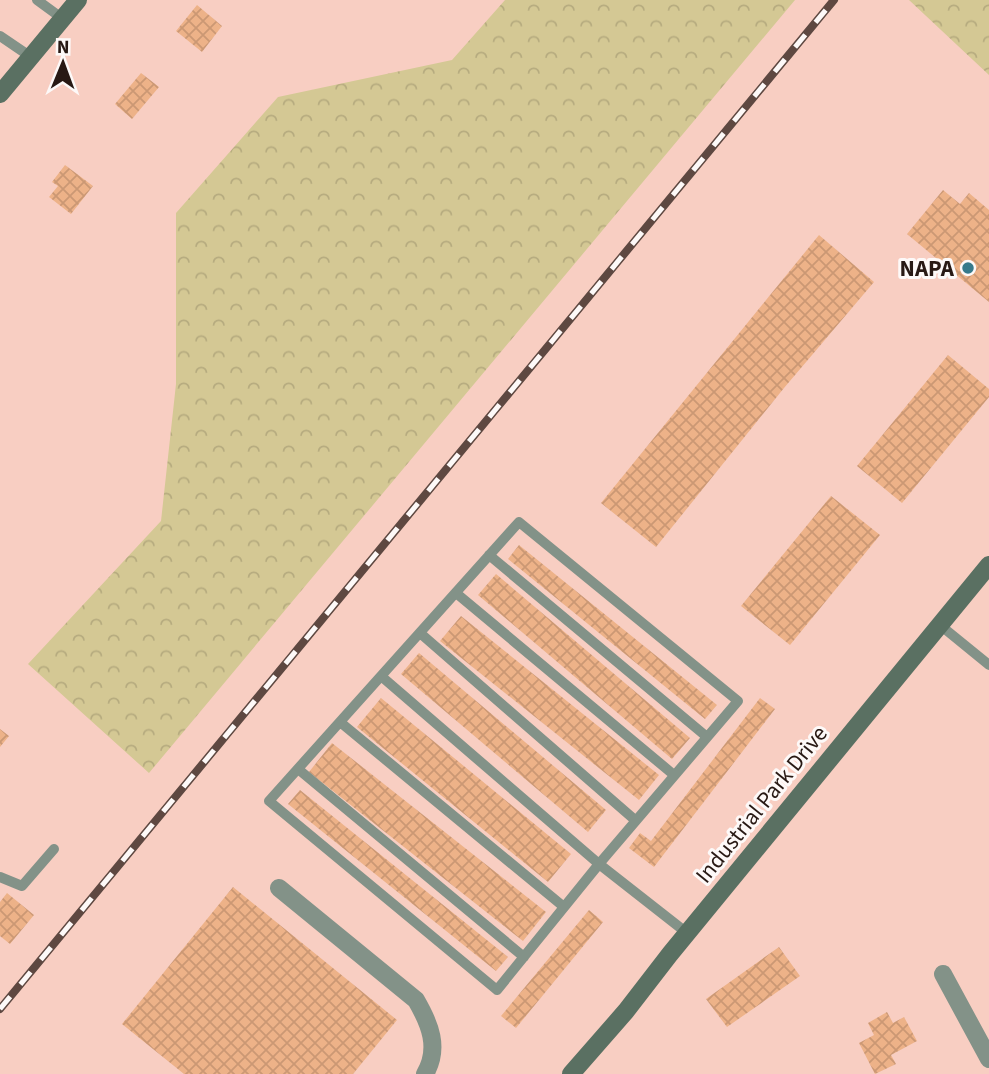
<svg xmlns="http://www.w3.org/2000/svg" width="989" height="1074" font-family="'Source Sans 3',sans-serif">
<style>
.forest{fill:url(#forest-crowns)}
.building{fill:url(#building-cross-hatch)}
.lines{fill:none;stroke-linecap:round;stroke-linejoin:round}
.lane{stroke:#839288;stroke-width:10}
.street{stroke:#839288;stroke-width:18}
.secondary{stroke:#5a7062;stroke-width:18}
.rail-casing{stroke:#5e4841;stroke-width:8}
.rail{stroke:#fdf9f8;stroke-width:5;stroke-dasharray:16;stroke-linecap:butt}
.poi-dot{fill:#377a8b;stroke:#fdf9f8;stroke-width:2.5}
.labels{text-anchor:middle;stroke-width:6;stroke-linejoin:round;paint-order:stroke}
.poi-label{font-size:23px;font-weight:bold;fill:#281914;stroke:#fdf9f8;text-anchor:end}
.street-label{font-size:23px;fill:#281914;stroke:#fdf9f8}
</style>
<defs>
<pattern id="forest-crowns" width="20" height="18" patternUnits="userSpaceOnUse" patternTransform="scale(1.75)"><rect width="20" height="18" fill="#d4c894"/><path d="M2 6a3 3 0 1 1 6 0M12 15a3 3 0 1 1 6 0" fill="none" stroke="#b6ab7f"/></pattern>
<pattern id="building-cross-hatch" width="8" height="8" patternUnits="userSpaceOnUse" patternTransform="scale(1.75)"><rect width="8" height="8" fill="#edb288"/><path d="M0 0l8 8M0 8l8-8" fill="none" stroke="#cb9874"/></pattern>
</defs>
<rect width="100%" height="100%" fill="#f8cec2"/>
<path class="forest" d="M505 0H795L149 773 28 664 161 521 176 384V213L278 97 452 60Z
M909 0H989V75Z"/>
<path class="building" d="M197 5 222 26 202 52 176 31Z
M141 73 159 87 132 119 115 104Z
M65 165 93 186 71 214 49 197 58 186 52 182Z
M943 190 960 204 969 193 989 210V302L907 234Z
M819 235 874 282 784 388 656 547 601 503Z
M948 355 989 389V397L902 503 857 466Z
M831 496 880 535 790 645 741 606Z
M519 545 717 705 705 719 508 559Z
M496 574 690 738 672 759 478 595Z
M461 616 659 775 639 800 440 641Z
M419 653 606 810 588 832 401 674Z
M381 698 571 854 548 882 357 727Z
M760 698 775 709 654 867 629 848 640 833 651 841Z
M0 729 9 736 0 747Z
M332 743 546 912 523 941 309 772Z
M300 790 508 957 496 971 288 804Z
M233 887 397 1020 353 1074H184L122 1024Z
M7 893 34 915 10 944 0 936V902Z
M589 910 603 922 516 1028 501 1016Z
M779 947 800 976 727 1027 706 999Z
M887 1012 893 1023 904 1017 917 1041 891 1055 896 1064 875 1074 859 1043 874 1035 868 1023Z"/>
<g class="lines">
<path class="lane" d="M37 0 63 19
M0 36 31 57
M489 555 707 737
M456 593 674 775
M940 625 989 665
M420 633 635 820
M381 676 599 864 497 990 269 801C352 708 435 615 519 522L738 701 599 864 687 933
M340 722 564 907
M298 769 524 957
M0 877 22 886 54 849"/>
<path class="street" d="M279 888 416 1000C430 1024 440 1048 425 1074
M943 974 989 1059"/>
<path class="secondary" d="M0 94 78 0
M571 1074 626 1011 670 954 989 565"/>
<defs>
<path id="rail" d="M0 1009 834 0"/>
</defs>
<use href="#rail" class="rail-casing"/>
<use href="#rail" class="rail"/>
</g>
<circle class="poi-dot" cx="968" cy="268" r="7"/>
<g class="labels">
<g class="poi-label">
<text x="954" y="276">NAPA</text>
</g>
<g class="street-label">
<text transform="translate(761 804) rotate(-51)" y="8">Industrial Park Drive</text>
</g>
</g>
<g transform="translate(63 63) rotate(1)" stroke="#fdf9f8" stroke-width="5" paint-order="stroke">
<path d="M0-5L12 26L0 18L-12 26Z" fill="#281914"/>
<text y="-10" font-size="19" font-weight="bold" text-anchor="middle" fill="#281914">N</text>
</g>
</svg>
